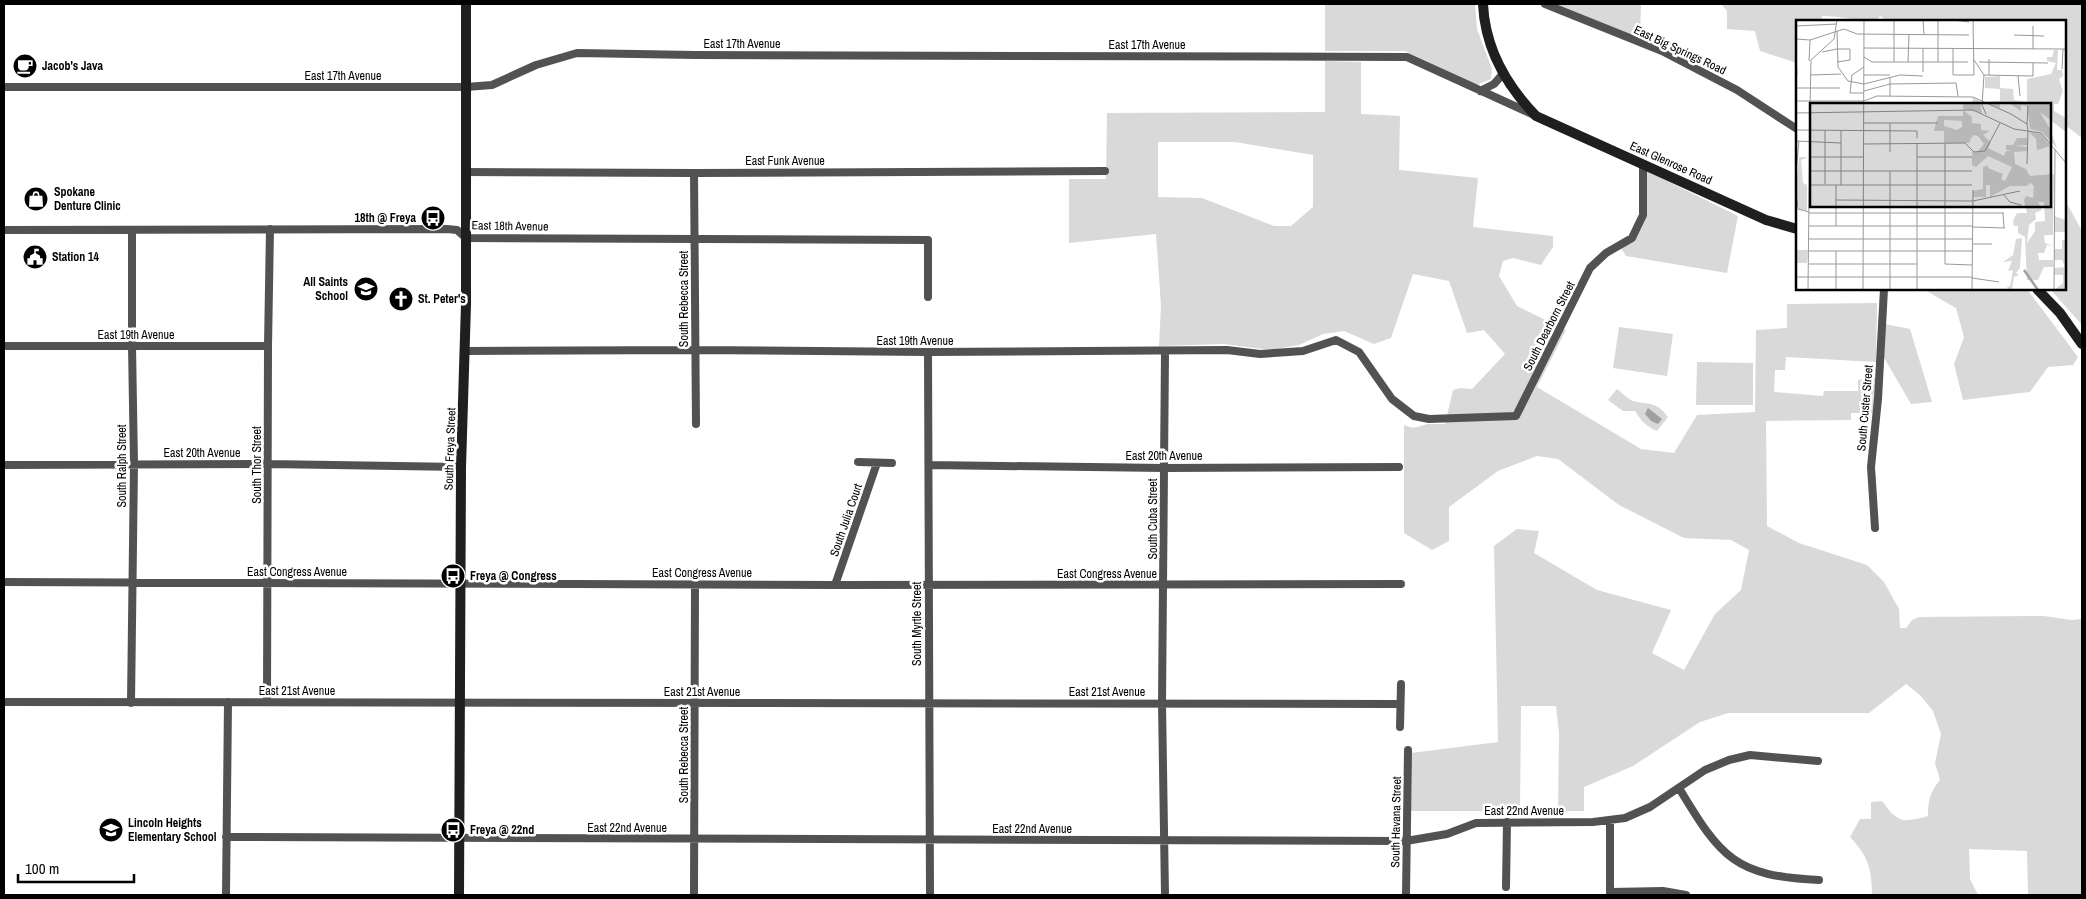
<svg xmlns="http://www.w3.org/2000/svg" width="2086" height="899" font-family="'Archivo Narrow',sans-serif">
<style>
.green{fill:#d9d9d9;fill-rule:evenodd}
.water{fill:#a0a0a0}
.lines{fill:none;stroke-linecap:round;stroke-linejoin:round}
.street{stroke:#525252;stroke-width:8}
.secondary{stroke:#1f1f1f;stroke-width:10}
.labels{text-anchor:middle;stroke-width:5;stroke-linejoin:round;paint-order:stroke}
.street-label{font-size:12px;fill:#000;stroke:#fff}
.poi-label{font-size:12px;font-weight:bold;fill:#000;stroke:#fff;text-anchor:start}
.inset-river{fill:none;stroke:#a0a0a0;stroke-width:2.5}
.inset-road{fill:none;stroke:#999;stroke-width:1}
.view{fill:#000;fill-opacity:0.15;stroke:#000;stroke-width:2.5}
.inset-edge{fill:none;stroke:#000;stroke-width:2.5}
</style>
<rect width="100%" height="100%" fill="#fff"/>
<path class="green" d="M1325 4H1475L1477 29 1492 69 1491 79 1477 85 1405 51H1325Z
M1556 4H1641L1640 39Z
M1721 4H2082V138L2065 125V21H1888L1880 16 1876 21C1857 21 1841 16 1822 16V21H1797V63L1760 51 1755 31 1727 29V11Z
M1325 61 1361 62V114L1400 116 1399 170 1478 178 1473 227 1553 236V247L1541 265 1513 258 1503 261 1499 276 1517 306 1566 330 1537 387 1641 449 1674 453 1697 415 1755 412 1756 330 1787 328V304L1877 303 1876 362 1786 357 1785 370H1775L1774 392 1823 396 1824 391H1858V380L1876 378 1874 413H1851V420L1766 421 1767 526 1799 543 1867 565 1884 582 1899 609 1900 628H1906L1912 620 1919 617 2044 616 2072 620 2082 619V895H2028L2027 851 1969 849 1970 879 1978 895H1872C1872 869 1868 856 1850 837L1860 819H1871V802L1882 801C1898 823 1902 823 1928 816 1928 800 1930 792 1940 780L1935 763 1941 734 1933 711 1920 695 1906 684 1869 713H1728L1700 722 1633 766 1584 787V811H1558L1559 733 1556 706H1521L1520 811H1411V753L1498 742 1494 546 1517 529 1539 531 1534 553 1597 590 1671 610 1652 653 1684 670 1715 614 1741 590 1749 550 1731 540 1684 538 1619 505 1558 459 1537 456 1498 471 1449 507V541L1432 550 1404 533V425C1415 430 1418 426 1428 424 1433 424 1439 424 1445 424L1453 390 1461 388 1472 389 1505 354 1484 330 1467 333 1449 281 1413 274 1391 338 1374 344 1344 331 1323 334 1299 345 1270 350 1224 344 1159 346 1161 306 1156 234 1069 243V179H1106L1107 113 1325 112ZM1158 142H1235L1313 155V207L1291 226H1274L1202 198 1158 197Z
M1647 171 1738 216 1727 273 1626 256 1621 248C1653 229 1646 204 1647 171Z
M2065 200 2082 231V325L2050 289H2065Z
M1923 289H2027L2078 357 2073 365 2048 367 2030 392 1963 400 1954 364 1964 337 1956 308Z
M1885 324 1910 329 1932 402 1911 404 1883 356Z
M1619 327 1673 334 1667 376 1613 368Z
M1697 362 1753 363V405H1696Z
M1617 389C1622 393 1628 399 1633 401 1648 405 1657 401 1668 417L1657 431C1647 427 1641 421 1635 411H1623L1608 400Z"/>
<path class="water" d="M1648 408 1662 419 1658 424 1651 421 1645 414Z"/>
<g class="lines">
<path class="street" d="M1545 4 1662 51 1737 90 1797 129
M4 87H466L492 85 536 65 577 53 695 55 1407 57 1532 114
M1480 91 1494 84 1502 75
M466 172 694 173 1105 171
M694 173 696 424
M4 230 447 229 457 230 466 238 928 240V297
M4 346H268
M465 351 695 350 928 352 1227 350 1260 354 1303 351 1336 340 1359 352 1392 399 1414 416 1429 419 1516 416 1590 268 1606 253 1632 238 1643 215V164
M928 352 930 895
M858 462 892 463
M4 465 268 464 461 467
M929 465 1164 468 1399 467
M1875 528 1871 467 1878 399 1884 289
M4 582 835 585 1401 584
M835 585 877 463
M4 702 1400 704
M267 702 268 346 270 229
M131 703 134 464 132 346V230
M1400 727 1401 684
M1679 788C1721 858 1735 876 1819 880
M1610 820V895
M226 837 1406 841 1447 834 1476 823 1593 822 1625 818 1650 807 1705 770 1729 760 1750 755 1818 761
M1506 887 1507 822
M1610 892 1663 891 1686 895
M226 895 228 702
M694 895 695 584
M1165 895 1162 703 1165 352
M1406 895 1408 750"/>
<path class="secondary" d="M1483 4C1485 48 1505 84 1536 116L1766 220 1797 229
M2037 289 2060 313 2082 344
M459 895 461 467 466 304V4"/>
</g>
<defs>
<symbol id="cafe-disc" viewBox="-11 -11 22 22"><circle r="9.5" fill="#000" stroke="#fff"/><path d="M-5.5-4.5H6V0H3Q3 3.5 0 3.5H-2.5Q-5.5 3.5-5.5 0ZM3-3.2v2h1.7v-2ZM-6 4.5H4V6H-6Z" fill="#fff"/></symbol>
<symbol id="shop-disc" viewBox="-11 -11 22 22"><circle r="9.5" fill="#000" stroke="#fff"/><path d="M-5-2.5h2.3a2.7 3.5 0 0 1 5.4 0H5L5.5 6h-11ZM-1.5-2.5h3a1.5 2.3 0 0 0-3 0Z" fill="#fff"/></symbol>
<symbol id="bus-disc" viewBox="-11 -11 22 22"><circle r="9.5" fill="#000" stroke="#fff"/><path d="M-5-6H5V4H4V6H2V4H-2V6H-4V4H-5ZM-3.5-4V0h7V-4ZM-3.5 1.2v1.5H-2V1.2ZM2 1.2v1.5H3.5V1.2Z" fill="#fff"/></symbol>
<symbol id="civic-disc" viewBox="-11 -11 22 22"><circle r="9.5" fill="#000" stroke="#fff"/><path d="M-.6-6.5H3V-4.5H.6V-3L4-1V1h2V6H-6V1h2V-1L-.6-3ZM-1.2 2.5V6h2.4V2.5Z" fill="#fff"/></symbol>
<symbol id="school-disc" viewBox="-11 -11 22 22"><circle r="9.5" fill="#000" stroke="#fff"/><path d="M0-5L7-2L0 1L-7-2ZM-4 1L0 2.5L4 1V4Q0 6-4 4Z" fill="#fff"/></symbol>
<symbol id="church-disc" viewBox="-11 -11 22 22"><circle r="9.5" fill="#000" stroke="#fff"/><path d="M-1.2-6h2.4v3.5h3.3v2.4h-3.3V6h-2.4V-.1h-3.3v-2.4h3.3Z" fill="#fff"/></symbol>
</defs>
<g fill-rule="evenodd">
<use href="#cafe-disc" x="11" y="52" width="28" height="28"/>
<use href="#shop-disc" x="22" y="185" width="28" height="28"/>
<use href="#bus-disc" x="419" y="204" width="28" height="28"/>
<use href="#civic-disc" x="21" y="243" width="28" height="28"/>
<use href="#school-disc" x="352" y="275" width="28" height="28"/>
<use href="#church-disc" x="387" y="285" width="28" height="28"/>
<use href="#bus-disc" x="439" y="562" width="28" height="28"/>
<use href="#school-disc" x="97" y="816" width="28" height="28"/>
<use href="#bus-disc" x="439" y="816" width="28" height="28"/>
</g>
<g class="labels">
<g class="street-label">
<text x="742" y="48">East 17th Avenue</text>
<text x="1147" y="49">East 17th Avenue</text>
<text transform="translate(1680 50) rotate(25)" y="4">East Big Springs Road</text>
<text x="343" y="80">East 17th Avenue</text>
<text x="785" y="165">East Funk Avenue</text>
<text transform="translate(1671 163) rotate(24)" y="4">East Glenrose Road</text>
<text transform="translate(510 226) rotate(1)" y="4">East 18th Avenue</text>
<text transform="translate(684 299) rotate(-90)" y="4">South Rebecca Street</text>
<text transform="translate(1549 326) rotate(-63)" y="4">South Dearborn Street</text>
<text x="136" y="339">East 19th Avenue</text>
<text x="915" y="345">East 19th Avenue</text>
<text transform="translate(1865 408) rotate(-85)" y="4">South Custer Street</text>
<text transform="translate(450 449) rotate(-88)" y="4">South Freya Street</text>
<text x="202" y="457">East 20th Avenue</text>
<text x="1164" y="460">East 20th Avenue</text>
<text transform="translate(257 465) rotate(-90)" y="4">South Thor Street</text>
<text transform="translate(122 466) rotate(-90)" y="4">South Ralph Street</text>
<text transform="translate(1153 519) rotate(-90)" y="4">South Cuba Street</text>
<text transform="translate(846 520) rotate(-71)" y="4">South Julia Court</text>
<text x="297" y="576">East Congress Avenue</text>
<text x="702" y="577">East Congress Avenue</text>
<text x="1107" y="578">East Congress Avenue</text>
<text transform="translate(917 624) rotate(-90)" y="4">South Myrtle Street</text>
<text x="297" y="695">East 21st Avenue</text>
<text x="702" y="696">East 21st Avenue</text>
<text x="1107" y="696">East 21st Avenue</text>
<text transform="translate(684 755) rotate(-90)" y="4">South Rebecca Street</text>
<text x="1524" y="815">East 22nd Avenue</text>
<text transform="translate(1396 822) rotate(-89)" y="4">South Havana Street</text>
<text x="627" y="832">East 22nd Avenue</text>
<text x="1032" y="833">East 22nd Avenue</text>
</g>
<g class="poi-label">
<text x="42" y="70">Jacob's Java</text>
<text x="54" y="196">Spokane<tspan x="54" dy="14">Denture Clinic</tspan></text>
<text x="416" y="222" text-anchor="end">18th @ Freya</text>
<text x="52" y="261">Station 14</text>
<text x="348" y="286" text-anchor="end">All Saints<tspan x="348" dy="14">School</tspan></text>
<text x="418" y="303">St. Peter's</text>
<text x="470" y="580">Freya @ Congress</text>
<text x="128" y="827">Lincoln Heights<tspan x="128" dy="14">Elementary School</tspan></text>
<text x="470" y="834">Freya @ 22nd</text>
</g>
</g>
<g transform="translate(1796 20)">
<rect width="270" height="270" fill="#fff"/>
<path d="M258 30H262L261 50H266L267 56 263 59 267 71 262 84H258V91L270 98V112L244 92 254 109 261 128 246 112 234 109 231 86 225 85V91L213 83H204V88L189 82 204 81V69L189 68V57L204 56V68L217 69 218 80 231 82V59L255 54 260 43 251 41V37H256ZM177 77 184 81 186 93 167 89V83H176ZM167 90 176 97V103L185 104V110L194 111 187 115 195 122 192 128 208 136 210 131H217L210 130V125H217L221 118H231V125L219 126 231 127V131L218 132 219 144 230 149 234 156 258 154 257 215H248L249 223 257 226 251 225 248 233H242L243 240H257V247H248L242 260H231L229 217 222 213V206H218L217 201 221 193H231L228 180 230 176 237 178 238 166 235 163 230 166H214L194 177V165H190V177H177V171L187 169V147L192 145V148L207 154 205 159 209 161 216 147 192 136 180 147 176 145V132H181L188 124 182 116 177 115 173 123H148V111H138L142 96H167ZM148 100 166 101V107L161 110 148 106ZM242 182H248L249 201 239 202V211L231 223 233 205 240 199 239 193 246 190ZM233 112 245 114 254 126 241 130 240 119ZM3 137H12L5 140 7 163 11 165V191L3 189 0 171ZM258 196 270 200V212H258ZM226 218 224 248 220 253 223 255 218 257 216 270H213L211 267 214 266 217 250 212 251 216 241 207 242 217 235 220 219ZM266 220H270V270H258L267 263V255H258V248L269 247 266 240H258V229H266ZM0 230H12L11 243H0Z" fill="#d9d9d9" fill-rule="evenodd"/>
<path class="inset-river" d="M228 250 242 270"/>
<path class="inset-road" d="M127 0 128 15M157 0 173 2M0 6 41 4M237 6V29M41 11 42 47 52 61 68 64 104 55 127 56M218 15 248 16M0 19 14 20 48 9 61 14 173 15M68 28 270 29M127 28V52M157 28V55H178L177 0M26 32 41 29M68 37 76 42H172M0 39 1 55M178 40 188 55 186 85 190 94M13 41 14 20M41 42 54 40V29H41M98 42V0M112 42 113 15M142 42V0M183 42 252 43M266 49 267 29M14 55 45 54M68 55H94M188 55 237 56V43M193 55V39M222 56 224 76M94 58V76M0 68H44M68 71 94 64 160 63 162 76M68 73H54L56 55 68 47M0 81H68L81 76 177 77 215 94 231 104 232 111M14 87 15 40 38 19 41 0M0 93 177 90 218 109 245 113 270 143M68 103H142M94 103V132M231 104 232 86M0 110 121 111V118M0 121 45 123M68 124 169 123 178 132 189 131 204 103M121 124V270M149 124V244L176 245M13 137H67M121 137H176M231 144 232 111M13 151H176M0 152 3 121M29 164V110M13 165H176M45 165V110M0 172 2 189 13 192M208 175 214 182 225 185M40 180 177 181 224 171M13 193H208M207 193 208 208M13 206H177M40 206V165M177 207 209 208M13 219H177M177 224H196M13 231H177M13 244H121M0 257H176M176 258 203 262M12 270 14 85M40 270V231M67 270 68 0M94 270V151M176 270 177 170M258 270 259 129"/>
<path class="view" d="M14 83H255V187H14Z"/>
<rect width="270" height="270" class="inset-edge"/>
</g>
<rect width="2086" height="899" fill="none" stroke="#000000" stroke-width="10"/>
<path d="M18 874v8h116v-8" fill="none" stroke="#000000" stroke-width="2.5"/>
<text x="25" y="874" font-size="15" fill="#000000" stroke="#ffffff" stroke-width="4" paint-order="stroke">100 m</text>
</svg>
